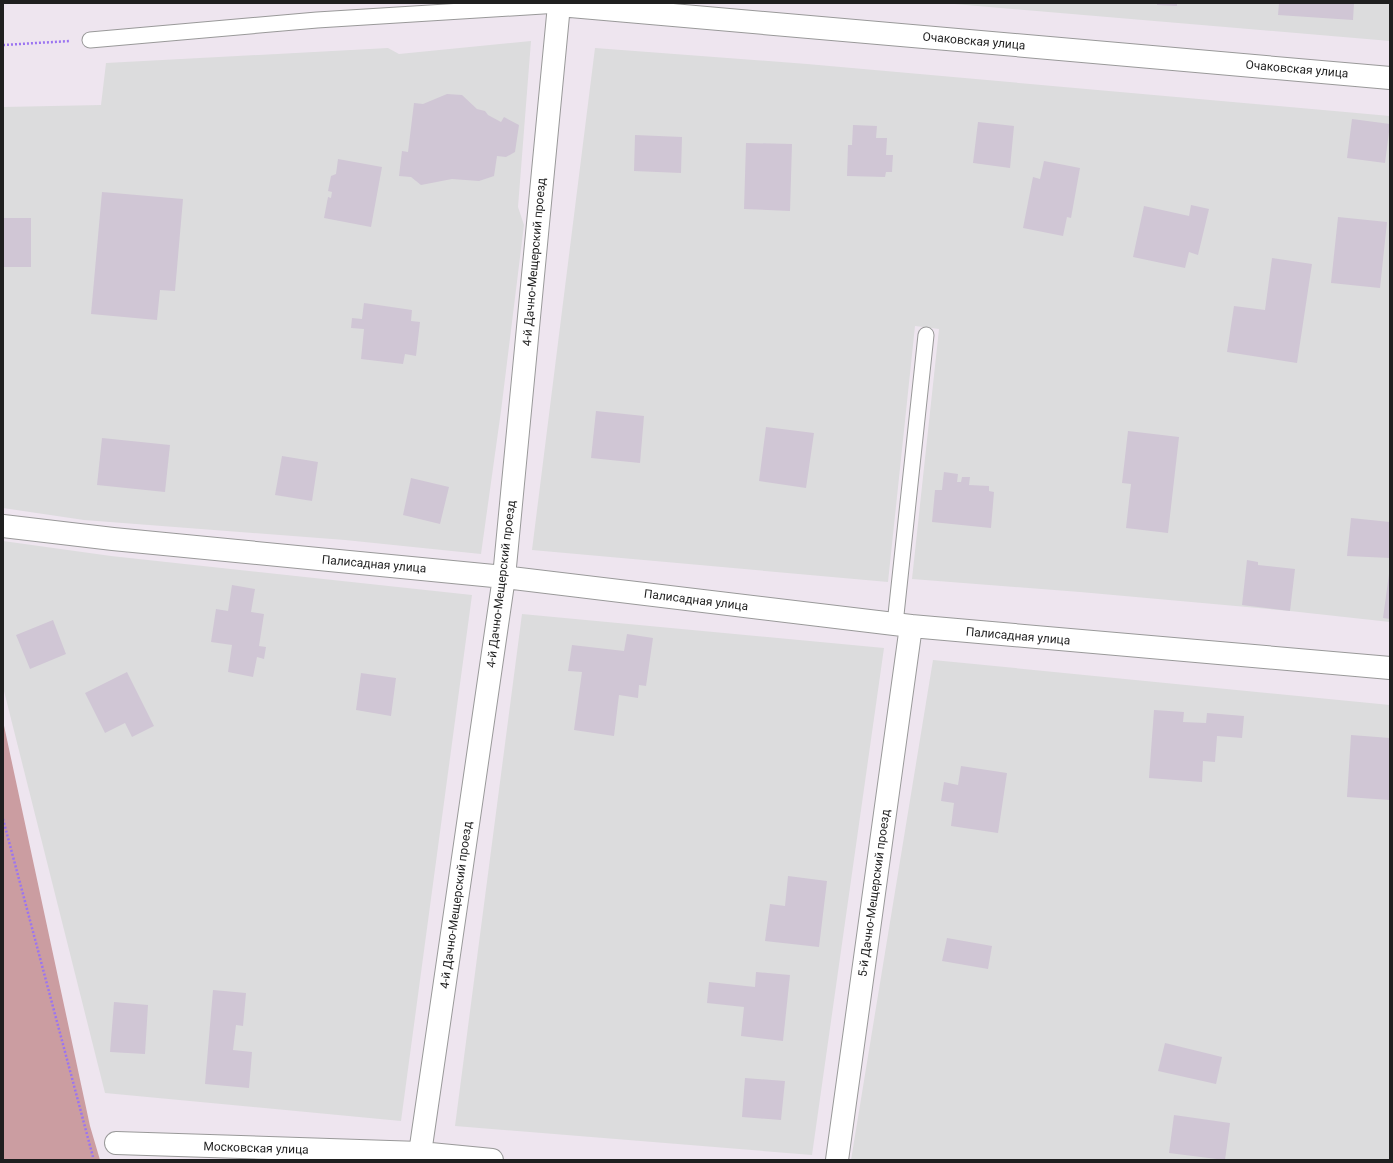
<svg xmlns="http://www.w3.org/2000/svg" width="1393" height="1163" font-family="Roboto,sans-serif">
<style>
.residential{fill:#dcdcdd}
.forest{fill:#cb9da1}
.building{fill:#d0c6d5}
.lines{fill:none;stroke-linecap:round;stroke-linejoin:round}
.service-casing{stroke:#999;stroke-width:17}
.minor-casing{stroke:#999;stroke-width:24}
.path{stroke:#9b74f1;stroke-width:2.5;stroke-dasharray:2 2;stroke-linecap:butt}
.service{stroke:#fff;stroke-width:15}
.minor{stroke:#fff;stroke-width:22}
.labels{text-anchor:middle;stroke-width:4;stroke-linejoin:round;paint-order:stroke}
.street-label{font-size:12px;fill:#1f1f1f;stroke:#fff}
</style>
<rect width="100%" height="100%" fill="#eee5ef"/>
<path class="residential" d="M943 3H1390V41L1237 28Z
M531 41 518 207 524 225 501 411 481 554 345 540 84 520 3 508V107L101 105 106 63 388 48 399 54Z
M595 48 807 64 1390 116V622L1290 611 1080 592 912 579 939 329 915 326 888 582 532 550Z
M3 541 111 556 472 595 401 1121 105 1093 3 687Z
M522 614 884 648 812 1155 455 1126Z
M933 660 1390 705V1160H851Z"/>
<path class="forest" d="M3 721 90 1126 100 1160H3Z"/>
<path class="building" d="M1157 3H1177V6L1157 5Z
M1279 3H1354L1353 20 1278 15Z
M447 94 462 95 477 109 485 111 488 115 501 122 504 117 519 125 515 152 506 157 497 156 494 176 479 181 452 179 421 185 411 177 399 176 402 151 408 152 414 103 423 104Z
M1352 119 1390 124 1385 163 1347 158Z
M978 122 1014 126 1010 168 973 163Z
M853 125 877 126 876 138H887L886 155H893L892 172H886L885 177 847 176 848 145H852Z
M635 135 682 137 681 173 634 171Z
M746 143 792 144 790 211 744 209Z
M338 159 382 167 371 227 324 218 328 197 331 198 332 192 328 191 331 176 336 174Z
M1044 161 1080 168 1071 218 1067 217 1063 236 1023 228 1033 177 1040 179Z
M102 192 183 199 175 291 160 290 157 320 91 314Z
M1191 205 1209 209 1198 255 1189 252 1185 268 1133 257 1144 206 1189 216Z
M1338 217 1387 222 1380 288 1331 283Z
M3 218H31V267H3Z
M1272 258 1312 264 1297 363 1227 352 1234 306 1265 310Z
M364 303 412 310 411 321 420 322 416 356 405 354 403 364 361 359 364 329 351 328 352 318 362 319Z
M596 411 644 416 640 463 591 458Z
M766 427 814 433 806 488 759 481Z
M1128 431 1179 437 1168 533 1126 528 1131 484 1122 483Z
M102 438 170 445 165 492 97 485Z
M282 456 318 462 312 501 275 495Z
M944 472 958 474 957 482H961L962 477H970L969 485 989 486V491L994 492 991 528 932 522 935 490H942Z
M411 478 449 487 440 524 403 515Z
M1351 518 1390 522V558L1347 556Z
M1247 560 1258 562V565L1295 569 1290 611 1242 605Z
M1389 574H1390V619L1383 618Z
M232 585 255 589 251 612 264 614 259 646 266 647 264 659 257 657 253 677 228 672 232 645 211 642 216 609 228 611Z
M53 620 66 654 30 669 16 635Z
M627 634 653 638 646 686 639 685 638 698 619 695 614 736 574 730 582 672 568 671 572 645 624 651Z
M127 672 154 726 132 737 125 723 105 733 85 693Z
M361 673 396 678 391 716 356 710Z
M1154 710 1184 712 1183 722 1206 723 1207 713 1244 716 1242 738 1217 736 1215 762 1203 761 1202 782 1149 778Z
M1351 735 1390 738V800L1347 797Z
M961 766 1007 773 998 833 951 826 954 803 941 801 944 782 958 785Z
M788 876 827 881 819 947 765 941 770 904 785 906Z
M947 938 992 946 988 969 942 961Z
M756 972 790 975 783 1041 741 1036 744 1007 707 1003 709 982 755 987Z
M213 990 246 993 243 1026 236 1025 233 1050 252 1052 249 1088 205 1084Z
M114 1002 148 1005 145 1054 110 1052Z
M1165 1043 1222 1057 1216 1084 1158 1071Z
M745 1078 785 1081 781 1120 742 1117Z
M1174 1115 1230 1123 1225 1160 1169 1153Z"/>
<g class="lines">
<defs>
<path id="service" d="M90 40 317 20 559 5
M895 624 926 335"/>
<path id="minor" d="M559 5 1390 78
M3 526 113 539 504 577 911 626 1390 668
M116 1143 420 1153 492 1160
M419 1160 504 577 559 5
M837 1160 911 626"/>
</defs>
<use href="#service" class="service-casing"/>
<use href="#minor" class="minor-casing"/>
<path class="path" d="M3 45 70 41
M3 819 93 1157"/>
<use href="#service" class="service"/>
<use href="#minor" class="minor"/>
</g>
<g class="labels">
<g class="street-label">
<text transform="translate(974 41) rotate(5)" y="4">Очаковская улица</text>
<text transform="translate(1297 69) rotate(5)" y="4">Очаковская улица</text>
<text transform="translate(534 262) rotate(-85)" y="4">4-й Дачно-Мещерский проезд</text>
<text transform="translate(374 564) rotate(5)" y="4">Палисадная улица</text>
<text transform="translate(501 584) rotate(-83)" y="4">4-й Дачно-Мещерский проезд</text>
<text transform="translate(696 600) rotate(7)" y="4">Палисадная улица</text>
<text transform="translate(1018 636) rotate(5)" y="4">Палисадная улица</text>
<text transform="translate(874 893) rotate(-82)" y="4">5-й Дачно-Мещерский проезд</text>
<text transform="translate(456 905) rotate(-82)" y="4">4-й Дачно-Мещерский проезд</text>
<text transform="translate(256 1148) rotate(2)" y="4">Московская улица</text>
</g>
</g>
<rect width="1393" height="1163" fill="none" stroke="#1f1f1f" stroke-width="8"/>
</svg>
